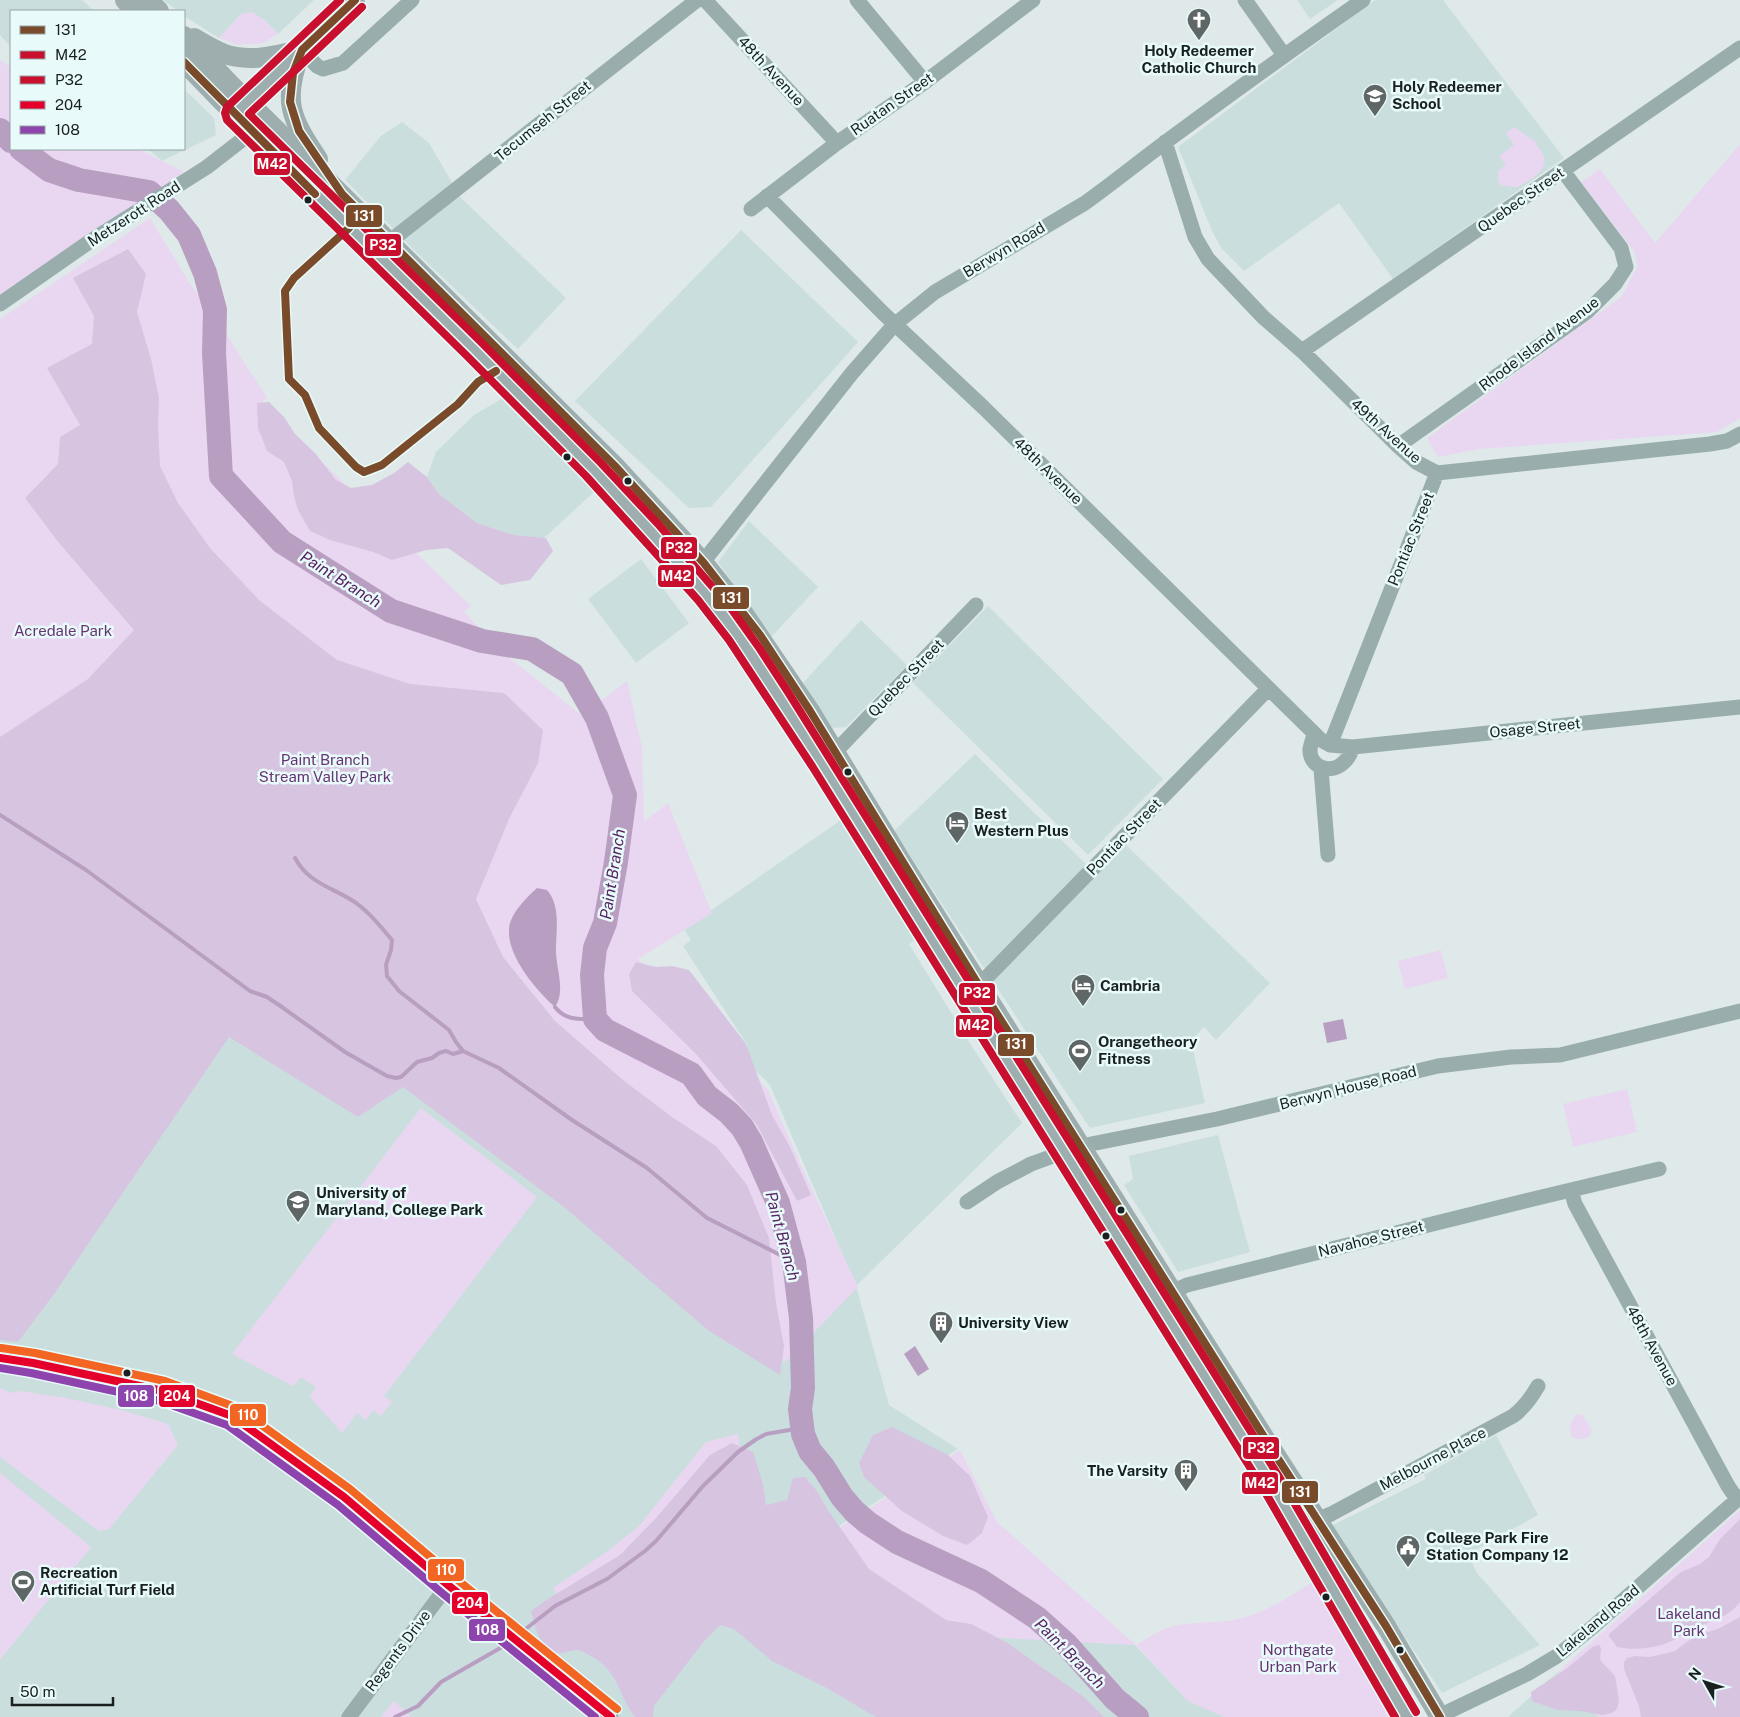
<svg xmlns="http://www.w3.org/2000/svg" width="1740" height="1717" font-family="'Public Sans',sans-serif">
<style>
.built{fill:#cbdede}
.green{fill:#e9d7f2}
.forest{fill:#d7c4e0}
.water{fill:#b89fc1}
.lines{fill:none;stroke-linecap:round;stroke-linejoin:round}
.stream{stroke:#b89fc1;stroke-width:4}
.river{stroke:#b89fc1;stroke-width:24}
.minor{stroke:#99adad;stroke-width:15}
.major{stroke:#9eaeae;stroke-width:20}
.bus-1-casing{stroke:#e8fafa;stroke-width:11}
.bus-2-casing{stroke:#e8fafa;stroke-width:11}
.bus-3-casing{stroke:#e8fafa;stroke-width:11}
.bus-4-casing{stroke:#e8fafa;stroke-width:11}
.bus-5-casing{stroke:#e8fafa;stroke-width:11}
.bus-6-casing{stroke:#e8fafa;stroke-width:11}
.bus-1{stroke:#7a4b2a;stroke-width:8}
.bus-2{stroke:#c8102e;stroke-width:8}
.bus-3{stroke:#c8102e;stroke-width:8}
.bus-4{stroke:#e4002b;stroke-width:8}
.bus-5{stroke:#8e44ad;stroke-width:8}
.bus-6{stroke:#f26522;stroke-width:8}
.bus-dot{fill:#1a2020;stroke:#e8fafa;stroke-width:2}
.labels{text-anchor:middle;stroke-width:5;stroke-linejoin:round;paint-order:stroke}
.poi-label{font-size:15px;font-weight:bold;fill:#1a2020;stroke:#e8fafa;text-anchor:start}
.street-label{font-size:15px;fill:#1a2020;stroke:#e8fafa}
.park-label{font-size:15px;fill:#673371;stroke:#e8fafa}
.water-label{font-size:16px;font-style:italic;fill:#572361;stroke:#e8fafa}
.line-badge{stroke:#e8fafa;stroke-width:2}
.badge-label{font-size:14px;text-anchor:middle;font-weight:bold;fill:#fff}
</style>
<rect width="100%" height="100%" fill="#dfe9e9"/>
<path class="built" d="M0 0H82L94 11H11V47L0 35Z
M163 0H314L278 34 263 19 241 14 219 38 184 16V11H178Z
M1297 0H1338L1310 19Z
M1375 0H1443L1564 158 1393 279 1339 203 1244 271 1222 249 1212 231 1178 147Z
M184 89 214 118 216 135 162 161 148 149H184Z
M402 122 429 143 461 198 566 298 518 349 413 249 345 180 381 136Z
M741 230 858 342 711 507 689 508 575 401Z
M503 398 594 492 544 538 514 535 477 523 439 494 427 477 436 452 474 415Z
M749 521 818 587 771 637 718 562Z
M641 559 689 623 636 663 588 599Z
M988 606 1163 779 1088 855 913 683Z
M861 620 907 665 846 727 832 728 803 683Z
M975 754 1096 874 1125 844 1270 983 1216 1040 1204 1027 1191 1041 1205 1103 1090 1128 1067 1094 894 831Z
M0 799 112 869 675 1284 783 1361 856 1286 770 1085 738 1053 748 1046 683 946 691 940 684 929 841 820 918 937 909 944 971 1045 1022 1123 856 1286 889 1405 958 1449 693 1620 1134 1644 1187 1700 1225 1717H0Z
M1218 1135 1250 1252 1178 1272 1124 1185 1133 1179 1129 1156Z
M1496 1435 1538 1515 1468 1554 1477 1573 1540 1645 1442 1693 1331 1526 1426 1479 1424 1475Z
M1558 1672 1599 1717H1508Z"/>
<path class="green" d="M252 12 263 19 278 34 263 43 238 45 219 38 241 14Z
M0 60 11 67V149H138L184 172 0 296Z
M1514 127 1537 143 1536 145C1551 161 1544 171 1528 181 1525 182 1521 186 1517 187 1513 188 1505 185 1501 185L1498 181V171L1506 165 1499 156 1514 145 1506 133Z
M1740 144V418L1717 432 1479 449 1438 457 1427 438 1621 297 1638 266 1634 251 1581 182 1600 169 1655 243Z
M150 218 192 287 216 318 267 398 261 403 471 606 464 612 505 654 581 715 627 681 642 748 644 821 668 803 712 913 638 959 768 1090 808 1181 858 1287 785 1362 676 1285 518 1162 0 798V319Z
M1441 950 1448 978 1405 989 1398 961Z
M1627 1089 1637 1132 1573 1147 1563 1104Z
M421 1108 537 1197 384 1396 392 1402 381 1416 373 1410 366 1420 357 1413 342 1433 310 1397 316 1387 301 1377 293 1386 232 1354Z
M0 1388 11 1393 20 1391 66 1398 121 1410 168 1424 178 1445 109 1529 99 1531 0 1457Z
M1576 1414 1583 1415 1592 1431 1588 1438C1581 1439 1576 1440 1571 1436L1570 1425Z
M738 1434 747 1510 583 1627 553 1588 608 1551 639 1526 706 1442Z
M960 1450 997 1522 1136 1645C1149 1638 1159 1629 1174 1626 1195 1621 1217 1624 1239 1619 1268 1612 1293 1594 1318 1579L1362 1657 1392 1717H1224L1188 1701 1136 1645 693 1622Z
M0 1473 91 1547 0 1660Z
M1740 1510V1674L1672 1717H1599L1558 1672Z
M394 1701 411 1716 410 1717H381Z"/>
<path class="forest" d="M128 249 146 274 137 312 151 359 159 398 158 426 160 466 178 503 210 548 259 600 337 660 410 684 504 693 543 730 538 763 509 819 476 899 503 957 555 1021 623 1080 672 1117 716 1146 747 1185 769 1238 776 1303 784 1346 780 1375 709 1331 564 1207 403 1087 358 1117 229 1037 54 1294 18 1342 0 1340V737L88 679 134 630 59 543 25 498 58 464 60 437 80 425 47 368 92 344 94 316 73 278Z
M269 402 284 417 295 434 315 453 336 480 351 488 372 485 394 473 408 462 427 477 439 494 477 523 514 535 546 538 553 551 530 580 501 585 448 548 426 550 392 560 373 552 330 540 310 531 298 510 294 496 292 481 284 462 267 451 258 428 257 403Z
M636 962 656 967 672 966 689 970 733 1027 746 1044 772 1115 790 1147 811 1195 797 1201 757 1125 697 1055 632 991 629 974Z
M892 1427 948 1455 970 1476 988 1517 982 1533 967 1545 943 1536 902 1511 864 1477 859 1463 873 1435Z
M732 1443 753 1452 763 1484 766 1505 787 1500 793 1478 805 1477 817 1491 828 1510 869 1569 946 1620 971 1624 1006 1642 1084 1697 1104 1717H876L825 1687 772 1661 734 1629 720 1625 705 1640 654 1706 653 1717H635C620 1698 620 1678 600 1662 595 1658 582 1650 576 1650 570 1650 565 1653 560 1653 541 1652 534 1625 531 1611L548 1599 620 1555 656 1518 710 1455Z
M1740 1519V1602C1728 1618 1711 1621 1694 1628 1686 1631 1681 1636 1674 1640 1657 1648 1635 1651 1617 1647L1609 1636V1634L1681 1572 1700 1564 1709 1557 1720 1539Z
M1740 1617V1717H1641L1639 1706 1624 1669V1662L1627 1658 1635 1656 1650 1657 1675 1651 1688 1641 1701 1634 1718 1629Z
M1599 1645 1601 1648 1600 1660 1615 1676 1619 1700 1617 1709 1612 1713 1603 1715 1580 1711 1557 1710 1532 1701 1531 1692 1566 1669 1594 1646Z"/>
<path class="water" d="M537 888 547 890C561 906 556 930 556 950 556 969 566 991 555 1007 536 990 507 956 509 929 510 914 526 898 537 888Z
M1343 1019 1347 1039 1327 1043 1323 1023Z
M915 1346 929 1369 918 1376 904 1354Z"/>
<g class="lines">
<path class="stream" d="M0 815 86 870 250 991 267 997 279 1005 345 1052 387 1076 396 1078 401 1077 417 1062 432 1058 439 1053 446 1051 453 1054 463 1051
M295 858C308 882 328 886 350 899 367 909 380 926 392 940L391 950 386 965 387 976 399 991 449 1030 456 1042 463 1051 499 1068 572 1120 647 1168 707 1218 794 1262
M555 1007C566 1021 579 1019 595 1019
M523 1631 555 1606 607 1579 645 1551 656 1541 703 1486 738 1452 755 1440 766 1434 801 1428
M395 1717 418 1706 441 1682 502 1647"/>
<path class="river" d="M0 130 11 141
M21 149 49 170 79 180 149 192 169 210 189 235 205 273 215 310 214 353 221 476 282 542 391 611 482 641 532 649 572 674 597 718 625 795 616 862 605 923 595 948 592 975 595 1019 605 1030 691 1074 707 1096 729 1113 742 1127 751 1142 778 1203 794 1262 801 1318 803 1388 800 1409 803 1434 810 1451 824 1468 842 1497 855 1512 868 1523 897 1542 981 1581 1037 1618 1067 1645 1115 1699 1137 1717"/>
<path class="minor" d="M705 0 837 143
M857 0 925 82
M1245 0 1284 55
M302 50 317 66 323 69 343 63 412 0
M1165 142 1195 237 1208 259 1263 317 1302 351 1398 446 1416 462 1437 473 1710 444 1727 441 1740 434
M767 196 883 313 984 408 1321 740 1330 745 1353 747 1740 707
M751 209 837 143 925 82 1033 0
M389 242 697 0
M0 304 92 240 207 167 260 126
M1302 351 1740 48
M1398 446 1587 312 1615 284 1626 267 1621 248 1563 171
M703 562 852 373 894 325 935 292 1085 203C1113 183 1140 161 1167 141 1232 93 1297 46 1363 0
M1314 734C1313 739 1311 744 1310 749 1309 767 1330 775 1343 763 1348 759 1351 753 1353 747
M1330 745 1437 473
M836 751 976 605
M1321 769 1328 855
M978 984 989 975 1268 689
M1571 1190 1575 1204 1728 1486 1737 1499
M967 1202 997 1182 1031 1164 1081 1146 1217 1119 1438 1066 1511 1057 1560 1055 1740 1011
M1172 1292 1187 1285 1203 1281 1529 1200 1659 1169
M0 1358 33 1363 163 1391 232 1416 256 1432 344 1497 448 1585 611 1717
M1317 1520 1331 1514 1513 1416C1524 1408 1531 1398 1538 1386
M349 1717 448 1585
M1437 1717 1527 1674 1557 1656 1594 1626 1740 1497"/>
<path class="major" d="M125 0 135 11
M148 0 159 11
M184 36 229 83 614 465 703 562 742 611 810 711 900 859 1264 1437 1386 1626 1440 1717
M194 38C203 43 213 49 222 53 248 63 275 56 300 50
M300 54C282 101 291 119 318 159
M184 62 253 133 588 464 647 526 707 595 728 624 768 680 820 761 1270 1480 1407 1717
M239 110 355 0"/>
<defs>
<path id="bus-1" d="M355 0 302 50 293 73 290 102 299 131 342 194 614 465 703 562 760 635 810 711 978 984 1264 1437 1386 1626 1440 1717
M184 62 315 194
M349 228 294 278 285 291 289 379 305 395 319 428 356 467 364 472 382 465 458 404 478 382 496 371"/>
<path id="bus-2" d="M340 0 227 107 225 113 227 120 468 357 586 476 698 600 729 640 812 766 1261 1485 1395 1717"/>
<path id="bus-3" d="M362 7 249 114 482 343 601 463 658 524 730 607 760 649 788 692 1278 1475 1416 1712"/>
<path id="bus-4" d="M0 1358 33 1363 163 1391 232 1416 344 1497 448 1585 611 1717"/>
<path id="bus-5" d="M0 1368 31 1373 160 1401 227 1425 338 1505 442 1593 595 1717"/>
<path id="bus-6" d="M1 1348 35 1353 165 1381 238 1408 350 1489 454 1577 617 1709"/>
</defs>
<use href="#bus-1" class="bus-1-casing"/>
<use href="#bus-2" class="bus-2-casing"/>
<use href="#bus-3" class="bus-3-casing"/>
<use href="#bus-4" class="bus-4-casing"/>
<use href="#bus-5" class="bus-5-casing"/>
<use href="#bus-6" class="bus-6-casing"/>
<use href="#bus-1" class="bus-1"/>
<use href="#bus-2" class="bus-2"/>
<use href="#bus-3" class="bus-3"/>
<use href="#bus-4" class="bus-4"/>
<use href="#bus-5" class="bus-5"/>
<use href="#bus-6" class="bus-6"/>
</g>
<defs>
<symbol id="church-pin" viewBox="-11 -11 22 30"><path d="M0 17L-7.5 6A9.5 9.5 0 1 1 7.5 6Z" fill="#5f6666" stroke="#e8fafa"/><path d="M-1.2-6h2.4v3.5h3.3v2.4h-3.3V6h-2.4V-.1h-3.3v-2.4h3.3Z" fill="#fff"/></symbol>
<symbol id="school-pin" viewBox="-11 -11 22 30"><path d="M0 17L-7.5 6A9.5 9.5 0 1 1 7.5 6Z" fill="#5f6666" stroke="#e8fafa"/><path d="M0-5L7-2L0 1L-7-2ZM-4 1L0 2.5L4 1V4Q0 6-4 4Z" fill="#fff"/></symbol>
<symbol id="hotel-pin" viewBox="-11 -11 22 30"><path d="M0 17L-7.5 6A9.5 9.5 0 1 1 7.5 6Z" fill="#5f6666" stroke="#e8fafa"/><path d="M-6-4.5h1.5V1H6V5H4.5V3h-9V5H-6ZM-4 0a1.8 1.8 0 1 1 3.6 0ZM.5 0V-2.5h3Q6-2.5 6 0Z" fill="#fff"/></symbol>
<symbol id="stadium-pin" viewBox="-11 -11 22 30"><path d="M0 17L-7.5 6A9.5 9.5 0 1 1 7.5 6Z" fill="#5f6666" stroke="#e8fafa"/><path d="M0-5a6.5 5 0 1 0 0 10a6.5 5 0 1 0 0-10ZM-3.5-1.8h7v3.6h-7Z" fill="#fff"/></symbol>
<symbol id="university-pin" viewBox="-11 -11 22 30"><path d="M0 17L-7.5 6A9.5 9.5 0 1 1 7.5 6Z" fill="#5f6666" stroke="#e8fafa"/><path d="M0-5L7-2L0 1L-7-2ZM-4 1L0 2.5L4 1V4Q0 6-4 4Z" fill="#fff"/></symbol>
<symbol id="building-pin" viewBox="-11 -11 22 30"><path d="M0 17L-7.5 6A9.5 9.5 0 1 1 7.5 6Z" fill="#5f6666" stroke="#e8fafa"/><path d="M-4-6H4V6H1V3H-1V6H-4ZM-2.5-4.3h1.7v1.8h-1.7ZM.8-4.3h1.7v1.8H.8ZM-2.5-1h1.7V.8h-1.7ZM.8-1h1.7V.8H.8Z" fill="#fff"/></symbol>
<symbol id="civic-pin" viewBox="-11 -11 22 30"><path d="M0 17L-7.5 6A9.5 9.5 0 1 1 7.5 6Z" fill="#5f6666" stroke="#e8fafa"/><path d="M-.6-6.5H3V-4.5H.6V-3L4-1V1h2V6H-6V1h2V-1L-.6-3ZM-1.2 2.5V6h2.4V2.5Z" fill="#fff"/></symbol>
</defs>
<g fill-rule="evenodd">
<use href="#church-pin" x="1185" y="6" width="28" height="38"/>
<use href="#school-pin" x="1361" y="82" width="28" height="38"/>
<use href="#hotel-pin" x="943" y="809" width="28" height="38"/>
<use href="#hotel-pin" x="1069" y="972" width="28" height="38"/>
<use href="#stadium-pin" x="1066" y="1037" width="28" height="38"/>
<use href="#university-pin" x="284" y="1188" width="28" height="38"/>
<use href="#building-pin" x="927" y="1309" width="28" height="38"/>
<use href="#building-pin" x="1172" y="1457" width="28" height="38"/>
<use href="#civic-pin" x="1394" y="1533" width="28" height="38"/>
<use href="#stadium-pin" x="9" y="1568" width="28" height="38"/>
</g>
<g class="bus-dot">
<circle cx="308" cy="200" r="4.5"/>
<circle cx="567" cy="457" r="4.5"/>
<circle cx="628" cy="481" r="4.5"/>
<circle cx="848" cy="772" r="4.5"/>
<circle cx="1121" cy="1210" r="4.5"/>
<circle cx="1106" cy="1236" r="4.5"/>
<circle cx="127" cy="1373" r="4.5"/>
<circle cx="1326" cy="1597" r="4.5"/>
<circle cx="1400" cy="1650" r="4.5"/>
</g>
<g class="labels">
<g class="poi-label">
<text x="1199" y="56" text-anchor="middle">Holy Redeemer<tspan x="1199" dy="17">Catholic Church</tspan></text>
<text x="1392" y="92">Holy Redeemer<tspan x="1392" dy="17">School</tspan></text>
<text x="974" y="819">Best<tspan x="974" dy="17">Western Plus</tspan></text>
<text x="1100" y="991">Cambria</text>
<text x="1098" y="1047">Orangetheory<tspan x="1098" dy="17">Fitness</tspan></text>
<text x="316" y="1198">University of<tspan x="316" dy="17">Maryland, College Park</tspan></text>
<text x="958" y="1328">University View</text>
<text x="1168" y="1476" text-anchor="end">The Varsity</text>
<text x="1426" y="1543">College Park Fire<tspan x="1426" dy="17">Station Company 12</tspan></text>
<text x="40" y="1578">Recreation<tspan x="40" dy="17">Artificial Turf Field</tspan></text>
</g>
<g class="street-label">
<text transform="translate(771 71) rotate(47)" y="5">48th Avenue</text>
<text transform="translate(892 104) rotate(-35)" y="5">Ruatan Street</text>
<text transform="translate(543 121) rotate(-39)" y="5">Tecumseh Street</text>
<text transform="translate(1521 200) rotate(-35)" y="5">Quebec Street</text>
<text transform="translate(134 214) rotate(-33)" y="5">Metzerott Road</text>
<text transform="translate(1004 250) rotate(-31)" y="5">Berwyn Road</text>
<text transform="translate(1539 344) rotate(-37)" y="5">Rhode Island Avenue</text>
<text transform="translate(1386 431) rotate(42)" y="5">49th Avenue</text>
<text transform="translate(1048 471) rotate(44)" y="5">48th Avenue</text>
<text transform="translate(1411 539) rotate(-68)" y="5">Pontiac Street</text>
<text transform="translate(906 678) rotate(-46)" y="5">Quebec Street</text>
<text transform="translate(1535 728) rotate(-6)" y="5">Osage Street</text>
<text transform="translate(1124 837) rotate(-46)" y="5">Pontiac Street</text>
<text transform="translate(1348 1088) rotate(-14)" y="5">Berwyn House Road</text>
<text transform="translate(1371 1239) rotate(-14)" y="5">Navahoe Street</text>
<text transform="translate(1652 1346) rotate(61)" y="5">48th Avenue</text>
<text transform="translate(1433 1459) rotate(-28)" y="5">Melbourne Place</text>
<text transform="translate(1598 1621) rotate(-40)" y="5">Lakeland Road</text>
<text transform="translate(398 1651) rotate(-53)" y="5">Regents Drive</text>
</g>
<g class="park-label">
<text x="63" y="636">Acredale Park</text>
<text x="325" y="765">Paint Branch<tspan x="325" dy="17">Stream Valley Park</tspan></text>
<text x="1689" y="1619">Lakeland<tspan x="1689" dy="17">Park</tspan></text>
<text x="1298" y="1655">Northgate<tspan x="1298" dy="17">Urban Park</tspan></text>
</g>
<g class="water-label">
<text transform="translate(341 579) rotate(32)" y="6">Paint Branch</text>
<text transform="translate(612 874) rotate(-81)" y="6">Paint Branch</text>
<text transform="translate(783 1236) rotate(75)" y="6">Paint Branch</text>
<text transform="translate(1070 1653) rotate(45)" y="6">Paint Branch</text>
</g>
</g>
<g class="line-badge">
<rect x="253" y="152" width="38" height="24" rx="5" fill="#c8102e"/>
<rect x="345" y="204" width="38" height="24" rx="5" fill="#7a4b2a"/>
<rect x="364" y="233" width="38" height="24" rx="5" fill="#c8102e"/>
<rect x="660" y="536" width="38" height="24" rx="5" fill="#c8102e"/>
<rect x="657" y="564" width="38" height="24" rx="5" fill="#c8102e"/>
<rect x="712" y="586" width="38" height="24" rx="5" fill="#7a4b2a"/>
<rect x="958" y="982" width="38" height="24" rx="5" fill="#c8102e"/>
<rect x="955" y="1014" width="38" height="24" rx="5" fill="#c8102e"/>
<rect x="997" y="1033" width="38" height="24" rx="5" fill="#7a4b2a"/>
<rect x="117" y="1384" width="38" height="24" rx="5" fill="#8e44ad"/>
<rect x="158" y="1384" width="38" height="24" rx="5" fill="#e4002b"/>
<rect x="229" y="1403" width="38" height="24" rx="5" fill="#f26522"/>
<rect x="1242" y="1436" width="38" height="24" rx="5" fill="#c8102e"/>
<rect x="1241" y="1471" width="38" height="24" rx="5" fill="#c8102e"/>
<rect x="1281" y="1480" width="38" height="24" rx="5" fill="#7a4b2a"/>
<rect x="427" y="1558" width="38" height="24" rx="5" fill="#f26522"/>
<rect x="451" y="1591" width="38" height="24" rx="5" fill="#e4002b"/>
<rect x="468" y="1618" width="38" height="24" rx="5" fill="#8e44ad"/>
</g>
<g class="badge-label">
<text x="272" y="169">M42</text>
<text x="364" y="221">131</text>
<text x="383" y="250">P32</text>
<text x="679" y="553">P32</text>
<text x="676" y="581">M42</text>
<text x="731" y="603">131</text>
<text x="977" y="998">P32</text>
<text x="974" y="1030">M42</text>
<text x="1016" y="1049">131</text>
<text x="136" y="1401">108</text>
<text x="177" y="1401">204</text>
<text x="248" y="1420">110</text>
<text x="1261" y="1453">P32</text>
<text x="1260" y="1488">M42</text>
<text x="1300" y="1497">131</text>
<text x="446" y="1575">110</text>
<text x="470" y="1608">204</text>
<text x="487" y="1635">108</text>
</g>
<rect x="10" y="10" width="175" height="140" fill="#e8fafa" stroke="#96a3a3"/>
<rect x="20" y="26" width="25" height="8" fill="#7a4b2a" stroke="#96a3a3"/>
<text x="55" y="35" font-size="15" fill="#1a2020">131</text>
<rect x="20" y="51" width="25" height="8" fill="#c8102e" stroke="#96a3a3"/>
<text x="55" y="60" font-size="15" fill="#1a2020">M42</text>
<rect x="20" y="76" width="25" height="8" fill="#c8102e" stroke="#96a3a3"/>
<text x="55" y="85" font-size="15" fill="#1a2020">P32</text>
<rect x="20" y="101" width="25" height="8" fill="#e4002b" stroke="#96a3a3"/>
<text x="55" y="110" font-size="15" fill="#1a2020">204</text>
<rect x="20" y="126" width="25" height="8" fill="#8e44ad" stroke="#96a3a3"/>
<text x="55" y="135" font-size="15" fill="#1a2020">108</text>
<g transform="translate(1705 1682) rotate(309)" stroke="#e8fafa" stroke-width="4" paint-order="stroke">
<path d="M0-4L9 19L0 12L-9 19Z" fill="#1a2020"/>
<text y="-8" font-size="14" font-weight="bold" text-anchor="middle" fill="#1a2020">N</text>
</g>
<path d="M12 1697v8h101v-8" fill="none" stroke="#1a2020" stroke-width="2.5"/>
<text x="20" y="1697" font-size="15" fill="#1a2020" stroke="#e8fafa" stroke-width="4" paint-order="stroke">50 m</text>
</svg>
